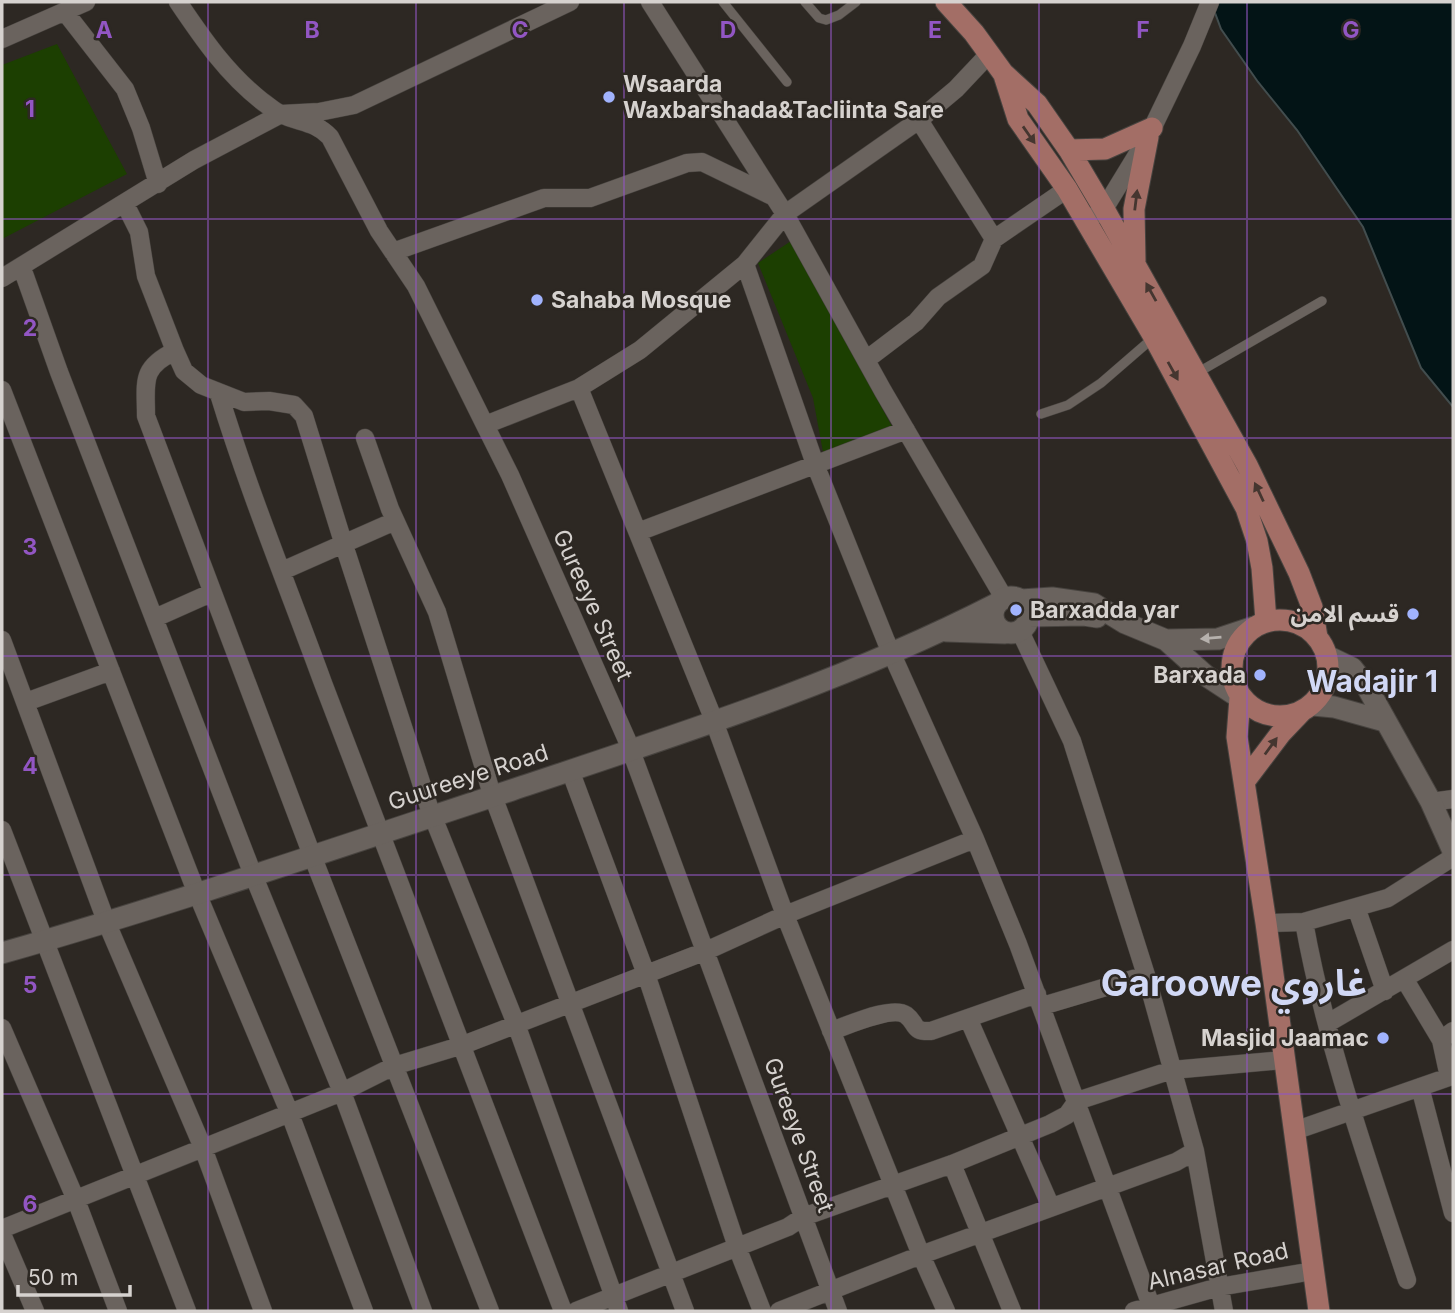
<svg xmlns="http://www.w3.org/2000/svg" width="1455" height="1313" font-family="Inter,'Noto Sans Arabic',sans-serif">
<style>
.green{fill:#1c3f01}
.water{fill:#031416;stroke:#424d4e;stroke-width:2}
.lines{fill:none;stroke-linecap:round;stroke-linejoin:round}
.lane-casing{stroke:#47433f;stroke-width:10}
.street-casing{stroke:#47433f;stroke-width:19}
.secondary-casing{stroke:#47433f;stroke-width:23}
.primary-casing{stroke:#47433f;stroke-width:23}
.lane{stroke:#6a635e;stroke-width:9}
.street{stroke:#6a635e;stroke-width:18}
.secondary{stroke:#6a635e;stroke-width:21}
.primary{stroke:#a36e66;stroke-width:21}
.oneway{fill:#453630}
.oneway2{fill:#b6b1ad}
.grid{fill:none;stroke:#9256c3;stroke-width:2;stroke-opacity:0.55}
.poi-dot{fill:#a1b3fd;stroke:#2d2823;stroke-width:2.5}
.labels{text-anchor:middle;stroke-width:5;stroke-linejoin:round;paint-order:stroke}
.poi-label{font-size:23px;font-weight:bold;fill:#d6d2cf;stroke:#2d2823;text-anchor:start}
.street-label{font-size:23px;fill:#d6d2cf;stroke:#2d2823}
.district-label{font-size:30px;font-weight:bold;fill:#d1d8f5;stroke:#2d2823}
.town-label{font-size:37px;font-weight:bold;fill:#d1d8f5;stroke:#2d2823}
.grid-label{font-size:23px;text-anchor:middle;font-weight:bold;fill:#9256c3;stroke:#2d2823;stroke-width:5;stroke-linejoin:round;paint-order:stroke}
</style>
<rect width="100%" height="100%" fill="#2d2823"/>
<path class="green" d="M57 44 127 174 2 239V65Z
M791 241 895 432 823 452 813 398 758 263Z"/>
<path class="water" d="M1211 2H1453V407L1421 368 1363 227 1297 130 1258 82 1221 29Z"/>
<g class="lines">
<defs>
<path id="lane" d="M723 2 787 82
M805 2 819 18 826 20 839 15 856 2
M1197 373 1322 301
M1041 414 1068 405 1101 383 1153 338"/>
<path id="street" d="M178 2C203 39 227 74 263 102 269 106 275 112 281 114 299 123 315 121 330 137L379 231 416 286 485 425 510 475 627 740 838 1311
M650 2 785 214 883 391 1004 598
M65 12 125 89 141 128 158 184
M2 39 86 2
M125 204 139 232 146 276 175 351 184 371 201 385 244 402 269 401 294 405 304 416 343 542 429 807 516 1024 619 1311
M1094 216 1104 209 1148 137 1192 46 1210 2
M994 239 1067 189
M393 252 544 198H590L687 163 702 162 772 196
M745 264 815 464 886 641 975 839 1018 944 1153 1311
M22 268 59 372 250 867 342 1092 423 1311
M2 278 194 160 281 114 319 112 354 105 570 2
M175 351C140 368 146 382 146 416L310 850 490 1311
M866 360 916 322 938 297 982 266 994 239 919 120
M579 388 711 713 785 915 921 1255 946 1311
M2 390 194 886 290 1114 364 1311
M219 394C249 492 288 587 323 683 402 893 484 1101 563 1311
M485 425 579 388 640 350 745 264 785 214 919 120 956 89 989 54
M365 438 390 509 437 612 490 788 685 1311
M638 532 906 430
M282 571 395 521
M155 618 211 593
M1020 631 1072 741 1146 975 1195 1151 1224 1311
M2 640 106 921 203 1148 263 1311
M26 702 111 671
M570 770 646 974 737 1247 762 1311
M1431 802 1453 799
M2 830 187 1311
M1356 907 1385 991
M1304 922C1326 1044 1368 1162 1407 1280
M1266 923 1304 922 1388 898 1453 857
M1405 980 1441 1040
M1042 1006 1146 975
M968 1018 1051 1207
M1328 1023 1453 950
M2 1028 76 1200 118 1311
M831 1031C847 1026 892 1005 906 1015 918 1024 911 1032 931 1031L1037 994
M1420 1087 1453 1213
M1294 1131 1449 1077 1441 1040 1453 1031
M952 1164 1012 1311
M2 1229 342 1092 394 1066 463 1045 706 951 785 915 975 839
M2 1234 35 1311
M576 1311 788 1227 803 1217 952 1164 1050 1124 1067 1115 1077 1101 1172 1070 1284 1060
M779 1311 921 1255 1176 1162 1195 1151
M1134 1311 1219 1287 1313 1271"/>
<path id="secondary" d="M993 615a18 18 0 1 1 36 0a18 18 0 1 1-36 0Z
M1021 600 1052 598 1094 604 1125 623 1166 640 1205 675 1240 698
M1029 616 1084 615 1097 617
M946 631 1005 633
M1166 640 1218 639 1254 627
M1327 656 1352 668 1367 687 1431 802 1453 851
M1313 705 1334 707 1384 721
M2 953C173 904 342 846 512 790 676 735 842 683 996 604"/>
<path id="primary" d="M946 2 974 33 1003 73 1037 104 1069 150 1104 209 1247 465 1299 573 1312 607 1317 637
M1004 75 1018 119 1067 189 1154 337 1246 508 1257 541 1262 568 1266 621
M1069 150 1105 149 1152 128
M1135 261 1134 209 1148 137
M1232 668a48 48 0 1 1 96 0a48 48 0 1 1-96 0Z
M1240 698 1237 737 1266 923 1319 1311
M1244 782 1281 733 1301 712"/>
</defs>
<use href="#lane" class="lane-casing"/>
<use href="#street" class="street-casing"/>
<use href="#secondary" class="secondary-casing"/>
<use href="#primary" class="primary-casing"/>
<use href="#lane" class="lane"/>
<use href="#street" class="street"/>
<use href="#secondary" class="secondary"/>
<use href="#primary" class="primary"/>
</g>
<defs><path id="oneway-solid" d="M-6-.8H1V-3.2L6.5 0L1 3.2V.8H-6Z" transform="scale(1.75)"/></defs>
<g class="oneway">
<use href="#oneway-solid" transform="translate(1029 135) rotate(55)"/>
<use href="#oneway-solid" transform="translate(1136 200) rotate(-83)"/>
<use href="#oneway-solid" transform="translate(1151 292) rotate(-119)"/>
<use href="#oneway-solid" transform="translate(1173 371) rotate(61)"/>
<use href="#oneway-solid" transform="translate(1259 492) rotate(-115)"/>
<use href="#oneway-solid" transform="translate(1271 746) rotate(-54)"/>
</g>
<use class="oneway2" href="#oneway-solid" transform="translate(1211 638) rotate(175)"/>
<path class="grid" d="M208 2V1311M416 2V1311M624 2V1311M831 2V1311M1039 2V1311M1247 2V1311M2 219H1453M2 438H1453M2 656H1453M2 875H1453M2 1094H1453"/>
<g class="poi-dot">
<circle cx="609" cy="97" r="7"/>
<circle cx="537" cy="300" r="7"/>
<circle cx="1016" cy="610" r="7"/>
<circle cx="1413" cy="614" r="7"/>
<circle cx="1260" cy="675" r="7"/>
<circle cx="1383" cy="1038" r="7"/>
</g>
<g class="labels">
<g class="poi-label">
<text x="623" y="92">Wsaarda<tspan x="623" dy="26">Waxbarshada&amp;Tacliinta Sare</tspan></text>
<text x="551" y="308">Sahaba Mosque</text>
<text x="1030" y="618">Barxadda yar</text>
<text x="1399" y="622" text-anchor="end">قسم الامن</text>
<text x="1246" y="683" text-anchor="end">Barxada</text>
<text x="1369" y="1046" text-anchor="end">Masjid Jaamac</text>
</g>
<g class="street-label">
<text transform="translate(593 605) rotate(66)" y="8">Gureeye Street</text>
<text transform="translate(468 777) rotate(-18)" y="8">Guureeye Road</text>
<text transform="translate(799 1135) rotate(70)" y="8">Gureeye Street</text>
<text transform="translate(1218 1266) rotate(-13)" y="8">Alnasar Road</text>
</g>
<g class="district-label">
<text x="1372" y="692">Wadajir 1</text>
</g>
<g class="town-label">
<text x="1234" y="996">Garoowe غاروي</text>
</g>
</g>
<g class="grid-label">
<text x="104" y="38">A</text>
<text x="312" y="38">B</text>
<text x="520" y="38">C</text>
<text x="728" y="38">D</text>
<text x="935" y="38">E</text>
<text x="1143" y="38">F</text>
<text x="1351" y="38">G</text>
<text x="30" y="117">1</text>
<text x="30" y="336">2</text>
<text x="30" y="555">3</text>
<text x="30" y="774">4</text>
<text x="30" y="993">5</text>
<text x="30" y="1212">6</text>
</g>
<rect width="1455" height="1313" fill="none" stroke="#d6d2cf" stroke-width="7"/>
<path d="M18 1285v10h112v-10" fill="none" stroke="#d6d2cf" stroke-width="3.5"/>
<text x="28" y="1285" font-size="21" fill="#d6d2cf" stroke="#2d2823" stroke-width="5" paint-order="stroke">50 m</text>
</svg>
